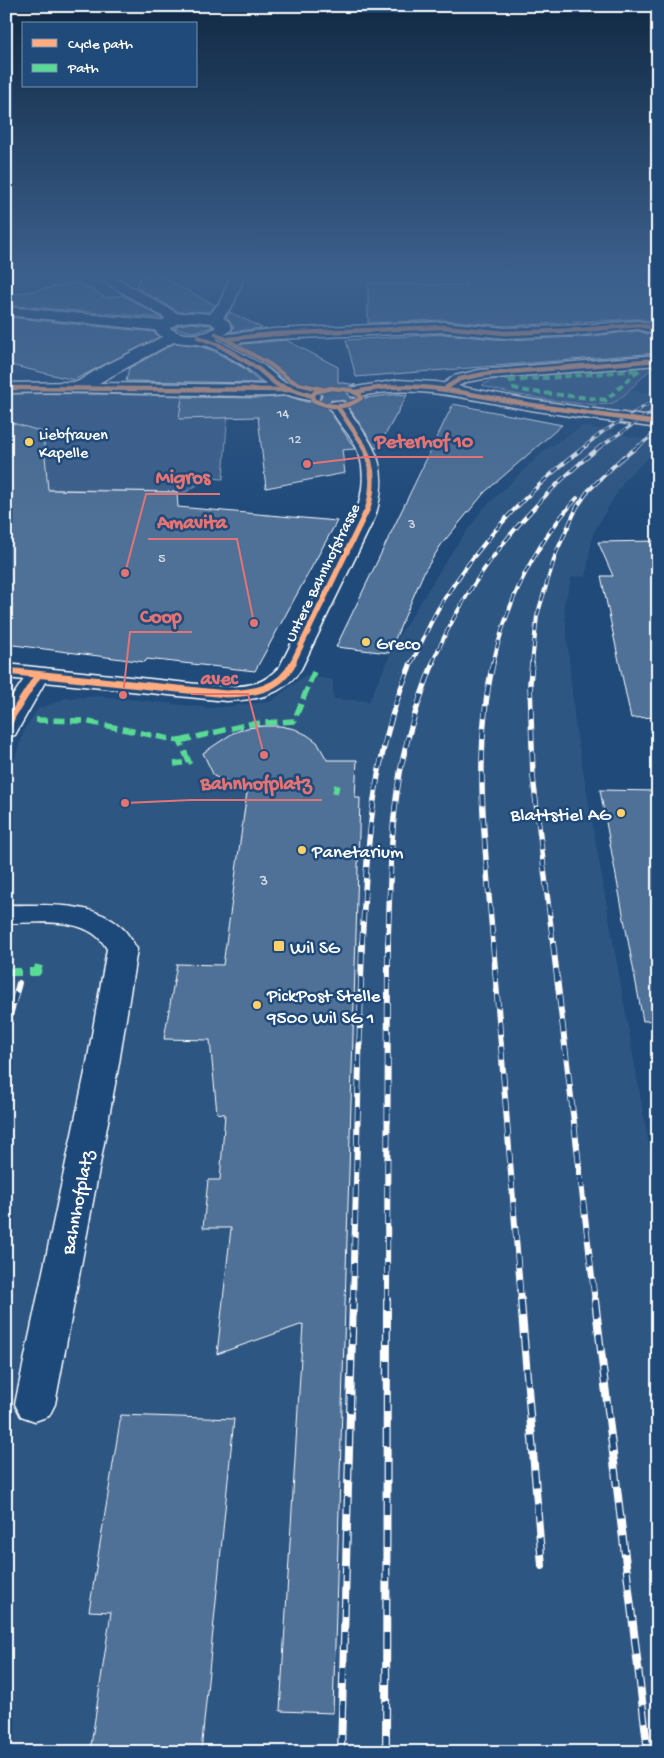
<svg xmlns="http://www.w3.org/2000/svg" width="664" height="1758" font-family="'Gochi Hand',sans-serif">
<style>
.built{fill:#2e5683}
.green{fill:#3c618b;stroke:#9eb0c5}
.building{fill:#507197;stroke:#fff}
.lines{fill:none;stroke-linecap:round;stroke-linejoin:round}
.minor-casing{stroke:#fff;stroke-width:3}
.tertiary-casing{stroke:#fff;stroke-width:3}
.minor{fill:#1f4a7a;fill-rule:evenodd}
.tertiary{fill:#1f4a7a;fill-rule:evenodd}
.rail-far4-casing{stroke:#fff;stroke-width:3}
.rail-far3-casing{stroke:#fff;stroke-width:4}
.rail-far2-casing{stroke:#fff;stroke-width:5.5}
.rail-far1-casing{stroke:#fff;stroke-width:6}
.rail-casing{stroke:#fff;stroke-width:8}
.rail-far4{stroke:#1f4a7a;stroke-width:2;stroke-dasharray:6;stroke-linecap:butt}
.rail-far3{stroke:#1f4a7a;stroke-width:2.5;stroke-dasharray:8;stroke-linecap:butt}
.rail-far2{stroke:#1f4a7a;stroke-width:4;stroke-dasharray:11;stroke-linecap:butt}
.rail-far1{stroke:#1f4a7a;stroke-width:4.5;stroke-dasharray:13;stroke-linecap:butt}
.rail{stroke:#1f4a7a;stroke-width:5.5;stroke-dasharray:17;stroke-linecap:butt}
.quiet-far2{stroke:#5adb95;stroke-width:4;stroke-dasharray:7 4;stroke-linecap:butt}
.quiet-far1{stroke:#5adb95;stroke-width:5.5;stroke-dasharray:12 5.5;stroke-linecap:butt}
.quiet{stroke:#5adb95;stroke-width:8;stroke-dasharray:15 8;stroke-linecap:butt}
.cycleway-far2-casing{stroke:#1f4a7a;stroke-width:6}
.cycleway-far1-casing{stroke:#1f4a7a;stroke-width:8}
.cycleway-casing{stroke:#1f4a7a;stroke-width:10}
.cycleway-far2{stroke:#ffac80;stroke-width:4.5}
.cycleway-far1{stroke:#ffac80;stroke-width:5.5}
.cycleway{stroke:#ffac80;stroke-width:7}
.poi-dot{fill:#ffd166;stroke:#1f4a7a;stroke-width:2}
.labels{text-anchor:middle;stroke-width:5;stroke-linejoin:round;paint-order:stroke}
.far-number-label{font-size:14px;fill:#d3dce5}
.far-poi-label{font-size:16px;fill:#fff;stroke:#1f4a7a;text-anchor:start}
.far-street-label{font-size:16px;fill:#fff;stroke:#1f4a7a}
.number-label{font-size:16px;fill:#d3dce5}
.poi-label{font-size:19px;fill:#fff;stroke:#1f4a7a;text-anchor:start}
.street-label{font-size:19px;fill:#fff;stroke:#1f4a7a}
.leader{fill:none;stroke:#e47373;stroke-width:2}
.callout-dot{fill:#e47373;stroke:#1f4a7a;stroke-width:2}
.callout-label{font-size:20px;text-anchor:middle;font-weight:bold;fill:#e47373;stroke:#1f4a7a;stroke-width:5;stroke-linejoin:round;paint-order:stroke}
</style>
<rect width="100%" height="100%" fill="#1f4a7a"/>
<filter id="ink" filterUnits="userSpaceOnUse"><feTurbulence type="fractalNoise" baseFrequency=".02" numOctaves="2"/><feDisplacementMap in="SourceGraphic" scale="10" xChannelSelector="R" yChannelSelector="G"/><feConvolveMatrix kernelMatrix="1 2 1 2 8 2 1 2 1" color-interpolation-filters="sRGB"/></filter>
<g filter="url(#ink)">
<path class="built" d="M635 390 658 393V417L592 407 594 402Z
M583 426 658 442V449L626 478 593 533 586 576 572 577 564 604 575 724 658 1197V1752H6V785L25 728 38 709 66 698 101 696 211 708 270 702 305 675 333 680V699L369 701 399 636 451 553 483 509 546 449Z"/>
<path class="green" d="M652 366 653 367C643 376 623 398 613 403 600 410 496 393 482 385L493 380 516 378 515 376Z
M44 393 229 397 223 479 208 478 186 492 38 489 6 509V394Z"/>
<path class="building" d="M494 274H658V323L638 319 505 326 444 320 368 323V283L467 285 459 277Z
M141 276H160L215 305 209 312H179L136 287Z
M79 282 106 298 123 295 162 318 6 305V296Z
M230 312 262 328 231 332 234 327 226 317Z
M6 317 154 332 159 337 74 380 6 364Z
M192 323 210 325 213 327 193 332 174 328 179 325Z
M638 331 658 337V353L356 377 346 340 444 334 505 340 583 337Z
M286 340 338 367V382L356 385 350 386 346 391 350 398 356 399 398 394 407 395 378 448H375L345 401 331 400 327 407 355 449 342 450 345 473 266 488 258 417 179 419 182 397 261 398 287 396 307 402 320 401 322 395 319 390 283 379 264 363 232 345Z
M175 343 199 346 214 351 242 367 261 383 126 381 129 368Z
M453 404 562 425 485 492 441 545 424 572 389 653 336 647Z
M6 421 43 432 48 490 177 492 178 507 337 521 255 671 147 659 145 662 6 644Z
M658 541V717L631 718 601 576H613L598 542Z
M263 726H280L295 729 307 735 317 742 327 760H357L355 798H360L333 1713 280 1711 303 1324 217 1354 231 1228H203L208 1180H220L225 1114 217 1113 210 1040 164 1039 177 964 223 965 247 792 214 776 203 753 233 733 247 728Z
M600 790 658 791V1020L643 1021Z
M121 1415 234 1419 201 1752H90L111 1612 89 1611Z"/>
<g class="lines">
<defs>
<path id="minor" d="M91 274H109L182 316 184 319 182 322H172Z
M6 307 163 321 168 323 171 326 168 329 163 331 6 315Z
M638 321 658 325V335L638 329 583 335 505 338 444 332 274 339 228 344 223 342 220 339 223 336 228 334 274 329 444 322 505 328 583 325Z
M174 331 179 333 182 336 179 339 99 383 289 385 295 387 297 390 295 393C271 399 226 395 200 395 135 394 71 391 6 393V383L77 382 98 369Z
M658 355V365L484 379 466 382 447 392 441 390 439 387 454 376 479 370Z
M38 668 46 670 49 675 15 735 6 737V706L30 670Z
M6 905C43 906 92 900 121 927 128 933 132 941 137 949L119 1063 55 1404 49 1416 35 1421 21 1416 15 1404 87 1063 107 949C89 915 39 923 6 923Z"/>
<path id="tertiary" d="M231 274H245L234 303 223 318 228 321 232 328 224 336 216 339 263 365 282 381 318 392 320 396 318 400C308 402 279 393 270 387 263 383 258 376 252 372 241 363 227 356 215 349 196 339 168 349 154 329 166 310 191 312 210 314L220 302ZM192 321 211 323 216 327C204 336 182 337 170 328L178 323Z
M398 380 436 382 532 400 658 418V428C610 421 562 416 514 407 456 397 416 384 356 397L350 396 348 392 350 388Z
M337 401 343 402C372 445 392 462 375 517L301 669C283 696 256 700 226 701L6 678V664L226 687C250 686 263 685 280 666L355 517C364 490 368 463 351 438 343 427 335 418 329 406L331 402Z"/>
</defs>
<use href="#minor" class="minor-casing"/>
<use href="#tertiary" class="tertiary-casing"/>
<use href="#minor" class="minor"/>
<use href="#tertiary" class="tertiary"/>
<defs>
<path id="rail-far4" d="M585 446 604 431 658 398
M601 446 658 408
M639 446 658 431"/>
<path id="rail-far3" d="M620 460 640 445
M411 664C420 646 428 627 438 609 477 545 527 490 587 445
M432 664C468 577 529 503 602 445
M493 664C507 602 534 545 577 498
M532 664 537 616 556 553 577 507 588 491 624 456"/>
<path id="rail-far2" d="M493 663C472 755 486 852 493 944
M532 663 530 683 533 777 553 944
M362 944C367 847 372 754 411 663
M388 944C390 887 390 829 400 773 407 735 419 699 433 663"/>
<path id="rail-far1" d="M493 943 521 1302
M553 943 595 1302
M6 1030 19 983
M353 1302 362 943
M387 1302 388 943"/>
<path id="rail" d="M521 1300 542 1566
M595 1300 648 1752
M341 1752 353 1300
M386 1752 387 1300"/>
</defs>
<use href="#rail-far4" class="rail-far4-casing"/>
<use href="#rail-far3" class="rail-far3-casing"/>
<use href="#rail-far2" class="rail-far2-casing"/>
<use href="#rail-far1" class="rail-far1-casing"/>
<use href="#rail" class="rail-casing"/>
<use href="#rail-far4" class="rail-far4"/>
<use href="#rail-far3" class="rail-far3"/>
<use href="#rail-far2" class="rail-far2"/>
<use href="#rail-far1" class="rail-far1"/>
<use href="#rail" class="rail"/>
<path class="quiet-far2" d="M639 370 606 400 526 391 514 388 511 381Z
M509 378 511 381"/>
<path class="quiet-far1" d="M36 720 84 721 180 741 189 762 174 764
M180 741 249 724 294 721 314 672
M335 793 337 785"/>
<path class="quiet" d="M6 972H37L39 965"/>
<defs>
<path id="cycleway-far2" d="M216 334 271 365 289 379 299 384 322 389
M198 337 219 345 239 357 257 368 276 384 312 396
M228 339 274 334 444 327 505 333 583 330 638 325 650 327 658 331
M447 387 460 379 484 374 658 360
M6 388 289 390
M331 388 350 390 360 395 361 398C347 409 329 408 313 400L312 396 315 392Z
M356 392C416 379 456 392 514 402 562 410 610 416 658 423
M337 406 364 446"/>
<path id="cycleway-far1" d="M292 664 368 508C374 486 374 465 363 445"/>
<path id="cycleway" d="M6 671 226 694C252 693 280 690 293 663
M6 730 12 716 38 675"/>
</defs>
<use href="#cycleway-far2" class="cycleway-far2-casing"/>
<use href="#cycleway-far1" class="cycleway-far1-casing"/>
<use href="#cycleway" class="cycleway-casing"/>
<use href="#cycleway-far2" class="cycleway-far2"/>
<use href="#cycleway-far1" class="cycleway-far1"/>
<use href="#cycleway" class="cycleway"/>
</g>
</g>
<linearGradient id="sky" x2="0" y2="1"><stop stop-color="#112943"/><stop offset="0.53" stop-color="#3c608d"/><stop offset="1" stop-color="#3c608d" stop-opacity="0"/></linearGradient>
<rect width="664" height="520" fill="url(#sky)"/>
<g class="poi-dot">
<circle cx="29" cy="442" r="5"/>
<circle cx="366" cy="642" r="5"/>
<circle cx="621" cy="813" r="5"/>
<circle cx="302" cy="850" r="5"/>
<rect x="273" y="940" width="12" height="12" rx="2.5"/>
<circle cx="257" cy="1005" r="5"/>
</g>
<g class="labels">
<g class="far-number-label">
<text x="283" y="417">14</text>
<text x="295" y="443">12</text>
<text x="412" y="528">3</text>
<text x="162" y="562">5</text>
</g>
<g class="far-poi-label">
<text x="39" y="439">Liebfrauen<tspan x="39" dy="18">Kapelle</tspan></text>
</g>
<g class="far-street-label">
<text transform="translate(321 572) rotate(-64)" y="6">Untere Bahnhofstrasse</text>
</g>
<g class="number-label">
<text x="264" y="885">3</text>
</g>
<g class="poi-label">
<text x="376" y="649">Greco</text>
<text x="611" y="820" text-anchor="end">Blattstiel AG</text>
<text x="312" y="857">Panetarium</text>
<text x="290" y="953">Wil SG</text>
<text x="267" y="1001">PickPost Stelle<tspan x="267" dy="22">9500 Wil SG 1</tspan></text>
</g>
<g class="street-label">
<text transform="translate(76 1202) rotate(-79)" y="7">Bahnhofplatz</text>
</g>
</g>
<path class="leader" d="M307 464L365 457H483M125 573L146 494H220M254 623L237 539H148M123 695L130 632H192M264 755L248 694H191M125 803L191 800H322"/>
<g class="callout-dot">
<circle cx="307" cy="464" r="5"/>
<circle cx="125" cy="573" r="5"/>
<circle cx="254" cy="623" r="5"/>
<circle cx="123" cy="695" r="5"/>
<circle cx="264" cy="755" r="5"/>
<circle cx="125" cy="803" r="5"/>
</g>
<g class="callout-label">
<text x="424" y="447">Peterhof 10</text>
<text x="183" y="483">Migros</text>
<text x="192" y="528">Amavita</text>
<text x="161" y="622">Coop</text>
<text x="219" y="684">avec</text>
<text x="256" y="789">Bahnhofplatz</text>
</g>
<rect width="664" height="1758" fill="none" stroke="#1f4a7a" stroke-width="25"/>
<rect x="12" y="12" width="639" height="1733" fill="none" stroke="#fff" stroke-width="2" filter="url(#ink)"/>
<rect x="22" y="22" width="175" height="65" fill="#1f4a7a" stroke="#7992af"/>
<rect x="32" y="39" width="25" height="8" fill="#ffac80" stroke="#7992af"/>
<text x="68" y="48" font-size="15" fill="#ffffff">Cycle path</text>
<rect x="32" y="64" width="25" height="8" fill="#5adb95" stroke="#7992af"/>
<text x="68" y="72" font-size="15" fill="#ffffff">Path</text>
</svg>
